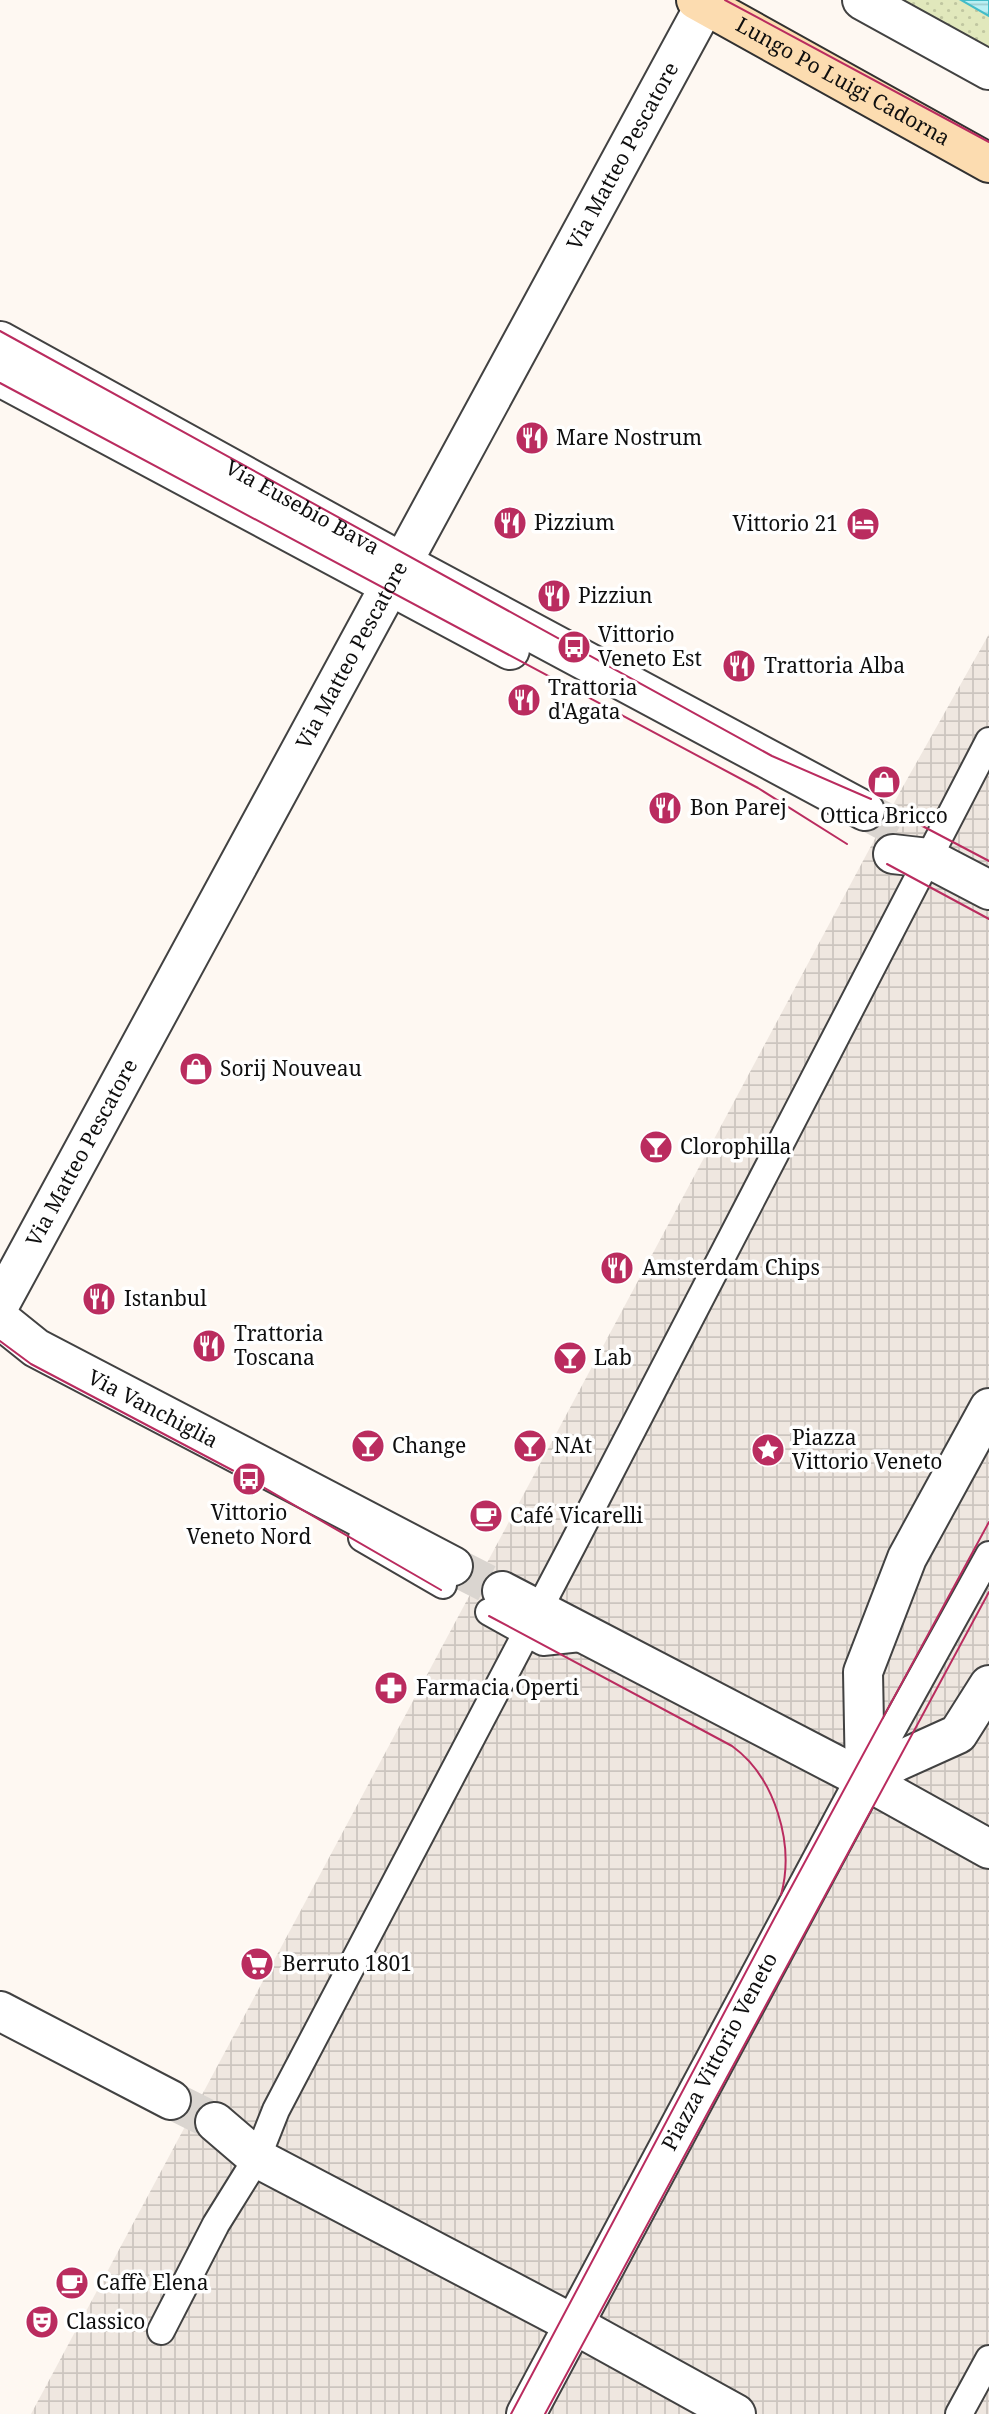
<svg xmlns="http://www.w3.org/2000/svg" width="989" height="2414" font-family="'Noto Serif',serif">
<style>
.park{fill:url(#park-dots)}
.plaza{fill:url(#plaza-grid)}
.water{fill:url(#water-rules);stroke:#42bcc8;stroke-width:2}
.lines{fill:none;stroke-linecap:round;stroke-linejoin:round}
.minor-tunnel{stroke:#dad5d0;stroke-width:38;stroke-dasharray:38 19;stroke-linecap:butt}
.tertiary-tunnel{stroke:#dad5d0;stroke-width:38;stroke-dasharray:38 19;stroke-linecap:butt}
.service-casing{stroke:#424242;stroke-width:30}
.pedestrian-casing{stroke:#424242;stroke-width:42}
.minor-casing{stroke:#424242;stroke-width:42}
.tertiary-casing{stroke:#424242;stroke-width:42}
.secondary-casing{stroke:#313131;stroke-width:42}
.service{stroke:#fff;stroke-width:26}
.pedestrian{stroke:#fff;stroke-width:38}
.minor{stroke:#fff;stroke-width:38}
.tertiary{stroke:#fff;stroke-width:38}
.secondary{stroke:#fcdcb0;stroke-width:38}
.tram{stroke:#ba2c5f;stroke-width:2}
.labels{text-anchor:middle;stroke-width:7;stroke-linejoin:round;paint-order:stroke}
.street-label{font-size:21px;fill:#0f0f0f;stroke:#fff}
.poi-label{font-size:21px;fill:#0f0f0f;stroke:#fff;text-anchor:start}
</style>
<defs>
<pattern id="park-dots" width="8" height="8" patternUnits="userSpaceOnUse" patternTransform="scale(1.75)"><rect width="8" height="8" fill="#e1e8bc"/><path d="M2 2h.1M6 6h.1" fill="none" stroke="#c0c6a0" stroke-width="1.8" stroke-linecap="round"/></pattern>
<pattern id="plaza-grid" width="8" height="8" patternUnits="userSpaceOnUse" patternTransform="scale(1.75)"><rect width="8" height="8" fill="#efe7e0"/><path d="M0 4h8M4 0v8" fill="none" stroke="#ccc5bf"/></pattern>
<pattern id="water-rules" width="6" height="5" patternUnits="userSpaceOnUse" patternTransform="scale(1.75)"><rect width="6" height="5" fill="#b9f0f4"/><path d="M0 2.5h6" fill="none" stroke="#9ecdd0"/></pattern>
</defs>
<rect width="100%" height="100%" fill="#fef8f2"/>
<path class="park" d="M849 0H987L989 2V81Z"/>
<path class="plaza" d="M989 634V2414H31L901 790Z"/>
<path class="water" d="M961 0H989V16Z"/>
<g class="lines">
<path class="minor-tunnel" d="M865 811 905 832
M171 2100 215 2122"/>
<path class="tertiary-tunnel" d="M453 1566 502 1591"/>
<defs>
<path id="service" d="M362 1538 443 1585
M489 1612 543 1642 590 1637
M866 1777 989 1555
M161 2331 216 2224 257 2158 276 2110 571 1548 989 741
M959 2414 989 2359"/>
<path id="pedestrian" d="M862 0 989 70"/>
<g id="minor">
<path id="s1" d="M0 341 403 563 865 811"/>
<path d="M0 377 510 650"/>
<path d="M893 854 928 858 989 890"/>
<path id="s2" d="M0 1304 705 5"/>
<path d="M865 1780 989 1849"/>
<path d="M0 2011 171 2100"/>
<path d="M215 2122 257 2158 575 2325 736 2414"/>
</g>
<g id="tertiary">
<path id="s3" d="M0 1319 36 1348 453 1566"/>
<path d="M502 1591 865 1780"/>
<path d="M865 1780 896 1762 958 1734 989 1685"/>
<path id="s4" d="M526 2414 865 1780 863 1672 907 1558 989 1408"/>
</g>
<g id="secondary">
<path id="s5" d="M696 0 989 163"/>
</g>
</defs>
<use href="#service" class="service-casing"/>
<use href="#pedestrian" class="pedestrian-casing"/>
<use href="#minor" class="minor-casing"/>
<use href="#tertiary" class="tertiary-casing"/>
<use href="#secondary" class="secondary-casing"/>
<use href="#service" class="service"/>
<use href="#pedestrian" class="pedestrian"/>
<use href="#minor" class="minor"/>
<use href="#tertiary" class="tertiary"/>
<use href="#secondary" class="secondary"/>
<path class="tram" d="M725 0 989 142
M0 331 772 756 871 799
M0 383 758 788 847 844
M911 820 989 861
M887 864 989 919
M0 1341 31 1364 249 1479 441 1590
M489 1616 732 1746C775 1777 795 1844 781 1895
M511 2414 774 1919 989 1522
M545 2414 989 1592"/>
</g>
<defs>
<symbol id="restaurant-disc" viewBox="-11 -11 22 22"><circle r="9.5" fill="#ba2c5f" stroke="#fff"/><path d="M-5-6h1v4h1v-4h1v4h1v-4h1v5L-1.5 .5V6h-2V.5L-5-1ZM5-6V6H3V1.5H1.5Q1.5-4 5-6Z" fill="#fff"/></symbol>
<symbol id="hotel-disc" viewBox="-11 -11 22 22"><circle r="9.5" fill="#ba2c5f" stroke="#fff"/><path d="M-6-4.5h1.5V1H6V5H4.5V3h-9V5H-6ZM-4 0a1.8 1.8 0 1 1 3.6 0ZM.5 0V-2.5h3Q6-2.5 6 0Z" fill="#fff"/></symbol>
<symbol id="bus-disc" viewBox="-11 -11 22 22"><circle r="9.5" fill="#ba2c5f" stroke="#fff"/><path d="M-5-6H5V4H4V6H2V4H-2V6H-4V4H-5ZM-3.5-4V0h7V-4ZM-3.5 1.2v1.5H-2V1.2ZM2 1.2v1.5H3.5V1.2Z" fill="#fff"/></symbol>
<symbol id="shop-disc" viewBox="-11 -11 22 22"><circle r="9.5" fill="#ba2c5f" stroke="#fff"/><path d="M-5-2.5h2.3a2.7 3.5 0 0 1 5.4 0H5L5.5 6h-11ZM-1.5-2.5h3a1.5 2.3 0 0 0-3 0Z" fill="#fff"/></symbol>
<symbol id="bar-disc" viewBox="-11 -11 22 22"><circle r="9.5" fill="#ba2c5f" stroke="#fff"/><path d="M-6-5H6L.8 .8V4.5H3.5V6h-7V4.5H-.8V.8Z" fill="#fff"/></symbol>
<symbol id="sight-disc" viewBox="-11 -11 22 22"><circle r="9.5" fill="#ba2c5f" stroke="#fff"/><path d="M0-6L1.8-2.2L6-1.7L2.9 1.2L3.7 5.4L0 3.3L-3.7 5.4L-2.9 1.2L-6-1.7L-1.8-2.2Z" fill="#fff"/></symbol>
<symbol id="cafe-disc" viewBox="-11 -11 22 22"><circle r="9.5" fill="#ba2c5f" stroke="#fff"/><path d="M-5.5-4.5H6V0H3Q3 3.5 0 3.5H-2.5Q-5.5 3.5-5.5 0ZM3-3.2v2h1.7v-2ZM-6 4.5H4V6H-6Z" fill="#fff"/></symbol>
<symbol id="pharmacy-disc" viewBox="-11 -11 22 22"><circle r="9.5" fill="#ba2c5f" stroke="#fff"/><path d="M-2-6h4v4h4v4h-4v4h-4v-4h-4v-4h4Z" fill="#fff"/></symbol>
<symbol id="supermarket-disc" viewBox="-11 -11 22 22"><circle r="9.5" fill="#ba2c5f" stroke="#fff"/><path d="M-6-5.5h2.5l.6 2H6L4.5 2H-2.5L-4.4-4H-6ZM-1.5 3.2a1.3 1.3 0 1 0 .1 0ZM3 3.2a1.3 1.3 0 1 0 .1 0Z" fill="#fff"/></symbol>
<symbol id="theatre-disc" viewBox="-11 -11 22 22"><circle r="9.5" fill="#ba2c5f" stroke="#fff"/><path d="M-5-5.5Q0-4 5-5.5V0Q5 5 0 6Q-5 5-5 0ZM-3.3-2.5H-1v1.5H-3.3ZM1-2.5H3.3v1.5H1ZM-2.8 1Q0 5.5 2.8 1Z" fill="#fff"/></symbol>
</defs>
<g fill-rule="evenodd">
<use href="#restaurant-disc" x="513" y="419" width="38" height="38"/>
<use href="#restaurant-disc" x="491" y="504" width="38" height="38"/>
<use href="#hotel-disc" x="844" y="505" width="38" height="38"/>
<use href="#restaurant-disc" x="535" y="577" width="38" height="38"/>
<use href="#bus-disc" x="555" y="628" width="38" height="38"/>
<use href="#restaurant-disc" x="720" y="647" width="38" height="38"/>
<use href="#restaurant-disc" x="505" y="681" width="38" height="38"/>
<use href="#shop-disc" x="865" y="763" width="38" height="38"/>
<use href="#restaurant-disc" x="646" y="789" width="38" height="38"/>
<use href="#shop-disc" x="177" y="1050" width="38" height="38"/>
<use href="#bar-disc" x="637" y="1128" width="38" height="38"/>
<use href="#restaurant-disc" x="598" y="1249" width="38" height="38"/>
<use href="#restaurant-disc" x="80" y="1280" width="38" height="38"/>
<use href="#restaurant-disc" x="190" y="1327" width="38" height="38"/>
<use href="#bar-disc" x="551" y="1339" width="38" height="38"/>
<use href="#bar-disc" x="349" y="1427" width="38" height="38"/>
<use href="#bar-disc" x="511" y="1427" width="38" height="38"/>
<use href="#sight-disc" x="749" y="1431" width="38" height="38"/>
<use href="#bus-disc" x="230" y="1460" width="38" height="38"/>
<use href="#cafe-disc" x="467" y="1497" width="38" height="38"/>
<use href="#pharmacy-disc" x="372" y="1669" width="38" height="38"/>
<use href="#supermarket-disc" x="238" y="1945" width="38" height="38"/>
<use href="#cafe-disc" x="53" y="2264" width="38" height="38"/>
<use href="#theatre-disc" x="23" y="2303" width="38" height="38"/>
</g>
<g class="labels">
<g class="street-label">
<text dy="7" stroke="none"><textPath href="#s5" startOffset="168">Lungo Po Luigi Cadorna</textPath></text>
<text dy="7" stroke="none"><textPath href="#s2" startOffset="1306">Via Matteo Pescatore</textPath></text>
<text dy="7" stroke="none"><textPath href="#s1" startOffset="345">Via Eusebio Bava</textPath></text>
<text dy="7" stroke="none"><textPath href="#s2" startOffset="738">Via Matteo Pescatore</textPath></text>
<text dy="7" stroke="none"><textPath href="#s2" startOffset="172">Via Matteo Pescatore</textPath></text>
<text dy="7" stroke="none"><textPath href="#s3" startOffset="178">Via Vanchiglia</textPath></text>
<text dy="7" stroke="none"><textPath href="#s4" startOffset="411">Piazza Vittorio Veneto</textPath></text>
</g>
<g class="poi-label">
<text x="556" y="445">Mare Nostrum</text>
<text x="534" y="530">Pizzium</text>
<text x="838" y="531" text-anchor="end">Vittorio 21</text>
<text x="578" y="603">Pizziun</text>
<text x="598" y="642">Vittorio<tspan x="598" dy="24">Veneto Est</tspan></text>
<text x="764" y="673">Trattoria Alba</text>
<text x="548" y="695">Trattoria<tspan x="548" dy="24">d'Agata</tspan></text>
<text x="690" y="815">Bon Parej</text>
<text x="884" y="823" text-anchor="middle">Ottica Bricco</text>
<text x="220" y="1076">Sorij Nouveau</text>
<text x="680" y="1154">Clorophilla</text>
<text x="642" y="1275">Amsterdam Chips</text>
<text x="124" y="1306">Istanbul</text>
<text x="234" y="1341">Trattoria<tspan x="234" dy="24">Toscana</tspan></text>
<text x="594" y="1365">Lab</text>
<text x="792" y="1445">Piazza<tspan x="792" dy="24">Vittorio Veneto</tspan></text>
<text x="392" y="1453">Change</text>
<text x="554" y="1453">NAt</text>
<text x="249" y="1520" text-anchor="middle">Vittorio<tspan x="249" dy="24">Veneto Nord</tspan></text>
<text x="510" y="1523">Café Vicarelli</text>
<text x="416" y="1695">Farmacia Operti</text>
<text x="282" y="1971">Berruto 1801</text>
<text x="96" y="2290">Caffè Elena</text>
<text x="66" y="2329">Classico</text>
</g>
</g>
</svg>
